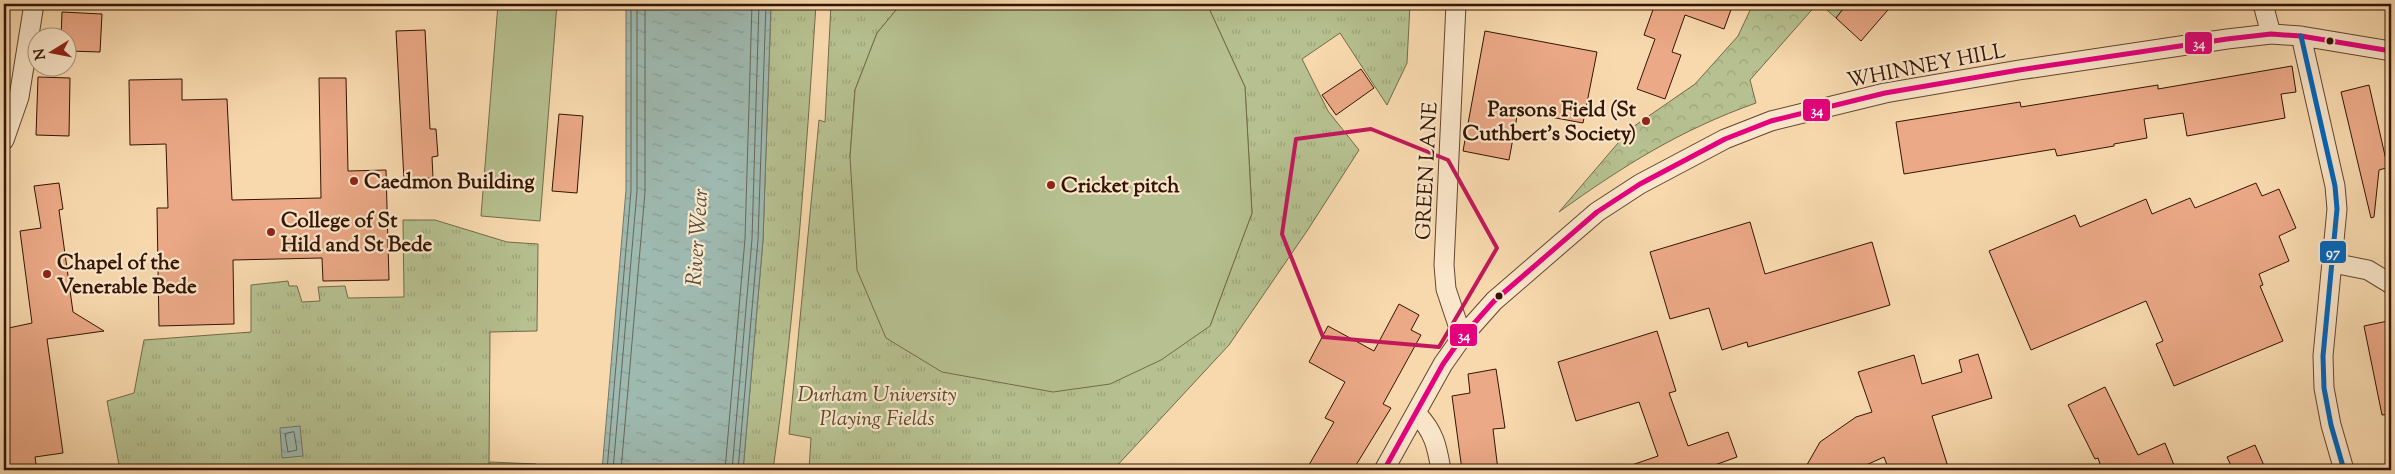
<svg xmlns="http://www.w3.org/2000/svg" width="2395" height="474" font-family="'Sorts Mill Goudy',serif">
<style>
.grass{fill:url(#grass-tufts);stroke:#746a49}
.forest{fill:url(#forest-crowns);stroke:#746a49}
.pitch{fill:#b6c090;stroke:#746a49}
.water{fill:url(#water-ripples);stroke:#73776a}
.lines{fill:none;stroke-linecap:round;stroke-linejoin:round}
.shore{stroke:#686659;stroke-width:1}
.building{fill:#eca987;stroke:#331402}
.minor-casing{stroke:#64452d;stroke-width:21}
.minor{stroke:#fae6ca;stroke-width:19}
.bus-1-casing{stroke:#fae6ca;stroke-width:9}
.bus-2-casing{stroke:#fae6ca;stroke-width:9}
.bus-1{stroke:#e5007d;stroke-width:5}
.bus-2{stroke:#0065bd;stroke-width:5}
.marked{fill:none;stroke:#c2185b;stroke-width:4;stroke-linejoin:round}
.bus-dot{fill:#331402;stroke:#fae6ca;stroke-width:2}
.poi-dot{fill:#8f2418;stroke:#fae6ca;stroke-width:2}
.labels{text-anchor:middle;stroke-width:4.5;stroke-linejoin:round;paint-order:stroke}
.street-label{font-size:21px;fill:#331402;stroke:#fae6ca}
.poi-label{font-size:21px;font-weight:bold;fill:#331402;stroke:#fae6ca;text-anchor:start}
.park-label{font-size:21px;font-style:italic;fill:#5a482d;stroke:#fae6ca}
.water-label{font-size:22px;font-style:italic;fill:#584e3f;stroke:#fae6ca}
.line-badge{stroke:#fae6ca;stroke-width:2}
.badge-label{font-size:14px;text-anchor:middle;font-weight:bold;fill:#fff}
</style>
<defs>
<pattern id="grass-tufts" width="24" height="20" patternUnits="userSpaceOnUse" patternTransform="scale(1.25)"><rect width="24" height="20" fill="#b6c090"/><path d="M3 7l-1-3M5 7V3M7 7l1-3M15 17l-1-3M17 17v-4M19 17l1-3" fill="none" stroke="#9da47b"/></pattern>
<pattern id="forest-crowns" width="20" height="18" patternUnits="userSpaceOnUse" patternTransform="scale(1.25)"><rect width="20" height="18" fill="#b6c090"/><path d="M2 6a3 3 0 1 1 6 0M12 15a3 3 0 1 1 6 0" fill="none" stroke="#9da47b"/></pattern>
<pattern id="water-ripples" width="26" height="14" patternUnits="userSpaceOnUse" patternTransform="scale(1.25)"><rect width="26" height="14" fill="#9eb9b0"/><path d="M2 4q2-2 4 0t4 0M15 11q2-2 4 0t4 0" fill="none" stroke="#899e96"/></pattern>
</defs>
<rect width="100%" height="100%" fill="#f8d9ae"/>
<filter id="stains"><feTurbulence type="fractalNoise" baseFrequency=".004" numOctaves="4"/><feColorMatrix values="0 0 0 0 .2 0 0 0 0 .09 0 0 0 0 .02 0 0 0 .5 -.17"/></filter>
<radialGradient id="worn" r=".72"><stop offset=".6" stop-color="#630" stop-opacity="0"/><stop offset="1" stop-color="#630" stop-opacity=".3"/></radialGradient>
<path class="grass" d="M771 4H816C806 159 795 317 773 470H743L763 240Z
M831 4H901L877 33 855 90 850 157 1210 326 1252 213 1245 87 1207 4H1410L1407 63 1387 105 1340 33 1302 59 1328 111 1359 150 1307 231 1229 345 1113 470H809L811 438 789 434 819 120 825 122Z
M403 220H435L507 242 538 244 537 331 490 332 489 470H120L107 401 134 393 144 340 251 332V285L288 281 289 286H297L302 302 320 301 318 287 345 286 348 298 404 297Z"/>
<path class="forest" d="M1753 4H1817L1750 80 1756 103C1680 130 1623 166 1559 212L1630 129 1695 84 1738 36Z
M1820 4H1847L1836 18Z"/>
<path class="pitch" d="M498 4H557L540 221 481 216Z
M901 4H1207L1245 87 1252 213 1210 326 1161 360 1110 384 1053 392 942 372 886 338 857 270 850 157 855 90 877 33Z
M490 462 536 464V470H489Z"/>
<path class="water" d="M626 4H771L763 240 743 470H602L626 190Z
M300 426 303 456 282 458 280 428Z"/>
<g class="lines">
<path class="shore" d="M294 432 297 450 288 452 285 434Z
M607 470 631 191V4
M613 470 637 191V4
M621 470 645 192V4
M725 470 745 239 752 4
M732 470 752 239 759 4
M738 470 758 240 766 4"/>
</g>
<path class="building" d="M1655 4H1733L1724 29 1685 15 1672 52 1681 55 1665 99 1637 89 1655 39 1644 35Z
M1847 4H1893L1861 41 1836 18Z
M62 12 102 14 100 52 68 51V38H61Z
M425 30 430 129H436L438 156 432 157 433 178 404 180 396 31Z
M1485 31 1597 52 1583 123 1518 111 1509 160 1463 151Z
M2292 66 2296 92 2281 94 2285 118 2187 136 2183 113 2144 119 2147 138 2114 144V146L2057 156 2055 149 1904 174 1896 122 2020 102 2021 107 2158 85V89Z
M1361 69 1374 88 1336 115 1322 95Z
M38 77 70 78 69 136 36 135Z
M319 78H346L348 171 386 170 389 280 323 281 322 258 233 260 234 324 159 326 157 208H168L166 144 130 145 129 80 182 79V100L227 99 232 200 321 198Z
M2369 85 2386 160V168L2379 170 2374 217 2371 218 2341 92Z
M559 114 583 116 577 193 552 191Z
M59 183 63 209 59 210 73 312 104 331 47 339 63 453 35 457 37 470H4V329L32 323 20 231 41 228 34 186Z
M2256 183 2262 196 2279 189 2296 228 2279 236 2289 261 2259 274 2263 285 2260 286 2283 341 2174 386 2156 344 2163 341 2146 301 2031 350 1989 251 2075 215 2080 227 2146 199 2152 214 2190 198 2195 208Z
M1750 222 1765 274 1872 242 1890 305 1748 347 1747 342 1722 350 1709 308 1670 319 1650 252Z
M1399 304 1419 315 1411 330 1421 335 1383 404 1391 408 1353 470H1306L1334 422 1325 418 1345 382 1309 362 1328 326 1374 351Z
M2388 321 2391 336V414L2382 415 2364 326Z
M1657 331 1676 391 1669 393 1688 446 1728 432 1737 457 1701 470H1627L1626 467 1658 456 1639 402 1576 421 1558 362Z
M1978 354 1992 398 1932 416 1949 470H1889L1884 457 1855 470H1804L1820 442 1856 417 1872 412 1858 372 1914 355 1922 384 1962 372 1959 360Z
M1496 369 1505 428 1493 429 1498 470H1462L1452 396 1470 393 1468 374Z
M2105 387 2138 455 2165 443 2176 470H2102L2098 458 2095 459 2068 405Z
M2255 445 2266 470H2233L2227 457Z"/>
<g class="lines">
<defs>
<path id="minor" d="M1456 4 1444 265 1446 289 1462 337
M2263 4 2271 34
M2301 36 2335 186 2337 209 2323 356 2324 388 2331 425 2344 470
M4 140 19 97 34 4
M2333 263 2368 270 2391 284
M1417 414C1434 432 1437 446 1441 470
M1384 470 1443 364 1462 337 1494 301 1597 212 1640 184 1725 139 1771 121 1885 93 2019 70 2227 39 2271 34 2301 36 2391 51"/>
</defs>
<use href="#minor" class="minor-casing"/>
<use href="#minor" class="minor"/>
<defs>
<path id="bus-1" d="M1384 470 1443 364 1462 337 1494 301 1597 212 1640 184 1725 139 1771 121 1885 93 2019 70 2227 39 2271 34 2301 36 2391 51"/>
<path id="bus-2" d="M2301 36 2335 186 2337 209 2323 356 2324 388 2331 425 2344 470"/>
</defs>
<use href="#bus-1" class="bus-1-casing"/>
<use href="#bus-2" class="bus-2-casing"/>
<use href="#bus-1" class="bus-1"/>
<use href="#bus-2" class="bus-2"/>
</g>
<path class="marked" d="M1371 129 1448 160 1497 248 1439 347 1323 337 1282 234 1296 139Z"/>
<g class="bus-dot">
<circle cx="2330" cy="41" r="4.5"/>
<circle cx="1499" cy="296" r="4.5"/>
</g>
<g class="poi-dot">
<circle cx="1646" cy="121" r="5"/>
<circle cx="354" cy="181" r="5"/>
<circle cx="1051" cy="185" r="5"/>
<circle cx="271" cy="232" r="5"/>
<circle cx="47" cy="274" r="5"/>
</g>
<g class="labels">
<g class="street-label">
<text transform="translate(1926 65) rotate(-11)" y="7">WHINNEY HILL</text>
<text transform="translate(1426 171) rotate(-87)" y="7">GREEN LANE</text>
</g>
<g class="poi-label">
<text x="1636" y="116" text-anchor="end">Parsons Field (St<tspan x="1636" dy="24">Cuthbert's Society)</tspan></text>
<text x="364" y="188">Caedmon Building</text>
<text x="1061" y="192">Cricket pitch</text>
<text x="281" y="227">College of St<tspan x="281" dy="24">Hild and St Bede</tspan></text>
<text x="57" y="269">Chapel of the<tspan x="57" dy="24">Venerable Bede</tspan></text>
</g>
<g class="park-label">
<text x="877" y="401">Durham University<tspan x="877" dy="24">Playing Fields</tspan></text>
</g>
<g class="water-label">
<text transform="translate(696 237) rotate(-86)" y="8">River Wear</text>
</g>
</g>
<g class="line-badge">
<rect x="2184" y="31" width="29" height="24" rx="5" fill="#e5007d"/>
<rect x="1802" y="98" width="29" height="24" rx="5" fill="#e5007d"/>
<rect x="2319" y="240" width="28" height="24" rx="5" fill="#0065bd"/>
<rect x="1449" y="323" width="29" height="24" rx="5" fill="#e5007d"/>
</g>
<g class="badge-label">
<text x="2199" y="48">34</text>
<text x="1817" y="115">34</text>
<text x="2333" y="257">97</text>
<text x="1464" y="340">34</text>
</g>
<rect width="2395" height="474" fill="none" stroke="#f8d9ae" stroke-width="20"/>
<rect x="5" y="5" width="2385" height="464" fill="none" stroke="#331402" stroke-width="2.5"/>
<rect x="10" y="10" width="2375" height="454" fill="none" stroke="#331402"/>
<g transform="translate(52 52) rotate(260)"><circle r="24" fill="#fae6ca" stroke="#aa927a"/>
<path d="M0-4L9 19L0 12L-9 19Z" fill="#8f2418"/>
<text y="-8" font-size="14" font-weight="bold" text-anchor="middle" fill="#331402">N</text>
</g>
<rect width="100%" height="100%" filter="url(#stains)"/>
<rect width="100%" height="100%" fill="url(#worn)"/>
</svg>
